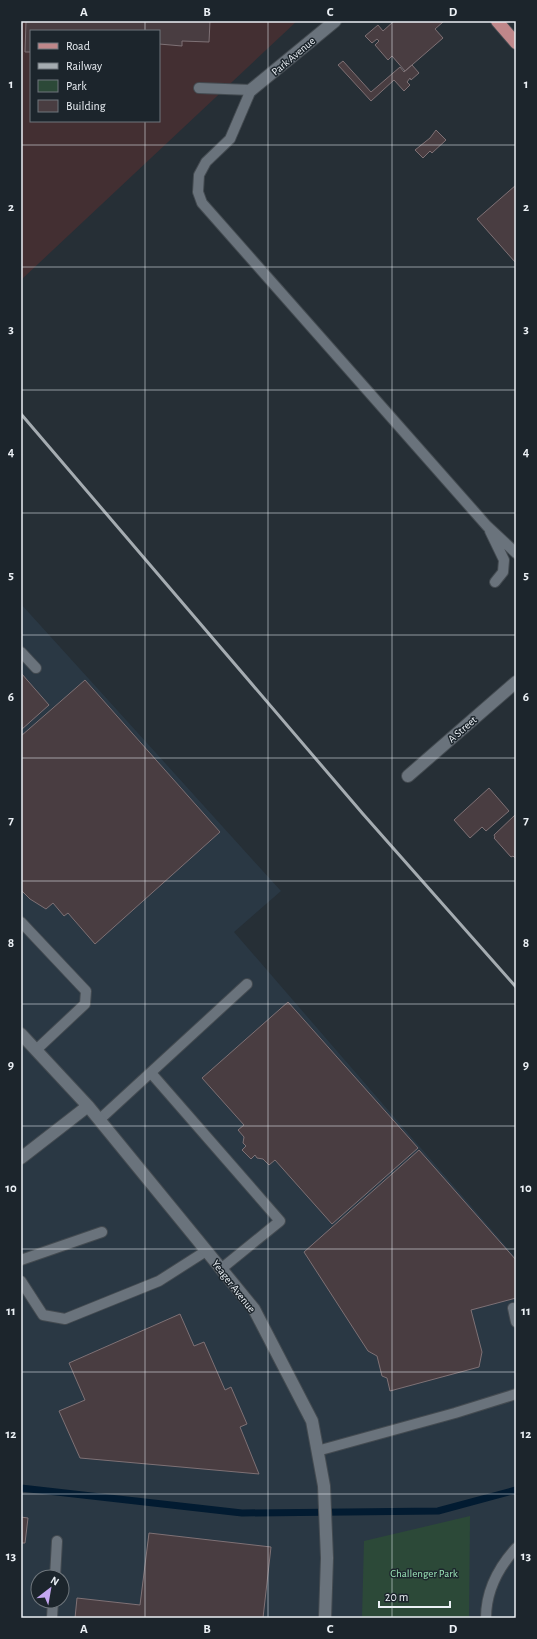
<svg xmlns="http://www.w3.org/2000/svg" width="537" height="1639" font-family="'Alegreya Sans',sans-serif">
<style>
.commercial{fill:#432f32;fill-rule:evenodd}
.built{fill:#2a3844;fill-rule:evenodd}
.green{fill:#2c4938}
.lines{fill:none;stroke-linecap:round;stroke-linejoin:round}
.stream{stroke:#021b31;stroke-width:7}
.building{fill:#493d41;stroke:#7e7175}
.lane-casing{stroke:#444b51;stroke-width:12}
.street-casing{stroke:#444b51;stroke-width:14}
.primary-casing{stroke:#444b51;stroke-width:14}
.lane{stroke:#6a737c;stroke-width:10}
.street{stroke:#6a737c;stroke-width:12}
.primary{stroke:#bf878a;stroke-width:12}
.rail{stroke:#a5acb1;stroke-width:3}
.grid{fill:none;stroke:#ebf0f5;stroke-width:1;stroke-opacity:0.55}
.labels{text-anchor:middle;stroke-width:3;stroke-linejoin:round;paint-order:stroke}
.street-label{font-size:11px;fill:#ebf0f5;stroke:#1c252c}
.park-label{font-size:11px;fill:#9be5b8;stroke:#1c252c}
.neatline{fill:none;stroke:#ebf0f5;stroke-width:1.5}
.grid-label{font-size:13px;text-anchor:middle;font-weight:bold;fill:#ebf0f5}
</style>
<rect width="100%" height="100%" fill="#262f36"/>
<path class="commercial" d="M21 21H297L21 280ZM31 31H159V121H31Z"/>
<path class="built" d="M21 604 281 891 234 932 516 1258V1618H21ZM38 1577H62V1601H38Z"/>
<path class="green" d="M470 1516 469 1618H362L364 1541Z"/>
<g class="lines">
<path class="stream" d="M21 1488 242 1513 438 1511 516 1490"/>
</g>
<path class="building" d="M26 21H210L209 42 182 41V46L159 44V31H31V52H25Z
M394 21H441L443 22 435 29 443 38 405 71 392 56 388 60 375 45 379 41 377 39 372 43 365 36 378 25 383 31Z
M343 61 371 92 400 67 404 72 412 65 419 73 411 80 410 78 407 82 410 85 404 91 394 80 371 101 338 65Z
M436 130 446 140 432 153 430 151 423 158 415 150 430 138Z
M516 185V261L515 262 477 219Z
M21 673 49 705 21 730Z
M85 680 220 832 95 944 68 913 64 916 53 903 46 909 30 899 21 890V736Z
M489 788 509 811 486 831 482 827 470 838 454 820Z
M515 815 516 817 515 858 513 856 511 857 494 838 495 837 494 835Z
M288 1002 418 1148 332 1224 275 1160 269 1165 263 1159 257 1158 255 1155 251 1159 242 1150 246 1146 243 1143 244 1137 238 1130 244 1125 202 1078Z
M419 1150 516 1260V1298L471 1310 482 1352 479 1367 390 1391 387 1378 382 1376 377 1356 368 1351 304 1252Z
M180 1314 194 1346 204 1342 225 1390 231 1387 247 1424 240 1427 259 1474 80 1458 59 1411 85 1400 69 1363Z
M21 1517 28 1518 25 1543H21Z
M149 1533 271 1547 263 1618H75L77 1598 140 1605Z"/>
<g class="lines">
<defs>
<path id="lane" d="M199 88 251 90 230 139 206 162 199 175 198 192 202 203 487 526 516 553
M490 531 504 560 503 572 495 582
M21 652 36 668
M21 922 86 991 85 1004 36 1050
M151 1073 280 1221 221 1269
M99 1120 247 984
M21 1260 102 1232
M21 1281 43 1315 65 1319 159 1281 206 1251
M513 1308 516 1322
M317 1451 455 1413 516 1394
M55 1577 57 1541
M52 1618 53 1601
M486 1618C486 1590 498 1568 516 1548"/>
<path id="street" d="M251 90 335 21
M408 776 516 682
M21 1034 88 1106 254 1309 312 1421 324 1486 327 1558 325 1618
M21 1158 88 1106"/>
<path id="primary" d="M497 21 516 43"/>
</defs>
<use href="#lane" class="lane-casing"/>
<use href="#street" class="street-casing"/>
<use href="#primary" class="primary-casing"/>
<use href="#lane" class="lane"/>
<use href="#street" class="street"/>
<use href="#primary" class="primary"/>
<path class="rail" d="M21 414 363 814 516 987"/>
</g>
<path class="grid" d="M145 21V31M268 21V1618M392 21V1618M145 121V1618M21 145H516M21 267H516M21 390H516M21 513H516M21 635H516M21 758H516M21 881H516M21 1004H516M21 1126H516M21 1249H516M21 1372H516M21 1494H516"/>
<g class="labels">
<g class="street-label">
<text transform="translate(293 56) rotate(-40)" y="4">Park Avenue</text>
<text transform="translate(462 729) rotate(-41)" y="4">A Street</text>
<text transform="translate(234 1286) rotate(52)" y="4">Yeager Avenue</text>
</g>
<g class="park-label">
<text x="424" y="1577">Challenger Park</text>
</g>
</g>
<rect width="537" height="1639" fill="none" stroke="#1c252c" stroke-width="44"/>
<rect x="30" y="30" width="130" height="92" fill="#1c252c" stroke="#6f767c"/>
<rect x="38" y="43" width="20" height="6" fill="#bf878a" stroke="#6f767c"/>
<text x="66" y="50" font-size="12" fill="#ebf0f5">Road</text>
<rect x="38" y="63" width="20" height="6" fill="#a5acb1" stroke="#6f767c"/>
<text x="66" y="70" font-size="12" fill="#ebf0f5">Railway</text>
<rect x="38" y="80" width="20" height="12" fill="#2c4938" stroke="#6f767c"/>
<text x="66" y="90" font-size="12" fill="#ebf0f5">Park</text>
<rect x="38" y="100" width="20" height="12" fill="#493d41" stroke="#6f767c"/>
<text x="66" y="110" font-size="12" fill="#ebf0f5">Building</text>
<g transform="translate(50 1589) rotate(31)"><circle r="19" fill="#1c252c" stroke="#6f767c"/>
<path d="M0-3L7 15L0 10L-7 15Z" fill="#c4a7f1"/>
<text y="-6" font-size="11" font-weight="bold" text-anchor="middle" fill="#ebf0f5">N</text>
</g>
<path d="M379 1601v6h71v-6" fill="none" stroke="#ebf0f5" stroke-width="2"/>
<text x="385" y="1601" font-size="12" fill="#ebf0f5" stroke="#1c252c" stroke-width="3" paint-order="stroke">20 m</text>
<rect x="22" y="22" width="493" height="1595" class="neatline"/>
<g class="grid-label">
<text x="84" y="16">A</text>
<text x="207" y="16">B</text>
<text x="330" y="16">C</text>
<text x="453" y="16">D</text>
<text x="11" y="88">1</text>
<text x="526" y="88">1</text>
<text x="11" y="211">2</text>
<text x="526" y="211">2</text>
<text x="11" y="333">3</text>
<text x="526" y="333">3</text>
<text x="11" y="456">4</text>
<text x="526" y="456">4</text>
<text x="11" y="579">5</text>
<text x="526" y="579">5</text>
<text x="11" y="701">6</text>
<text x="526" y="701">6</text>
<text x="11" y="824">7</text>
<text x="526" y="824">7</text>
<text x="11" y="947">8</text>
<text x="526" y="947">8</text>
<text x="11" y="1069">9</text>
<text x="526" y="1069">9</text>
<text x="11" y="1192">10</text>
<text x="526" y="1192">10</text>
<text x="11" y="1315">11</text>
<text x="526" y="1315">11</text>
<text x="11" y="1438">12</text>
<text x="526" y="1438">12</text>
<text x="11" y="1560">13</text>
<text x="526" y="1560">13</text>
<text x="84" y="1633">A</text>
<text x="207" y="1633">B</text>
<text x="330" y="1633">C</text>
<text x="453" y="1633">D</text>
</g>
</svg>
